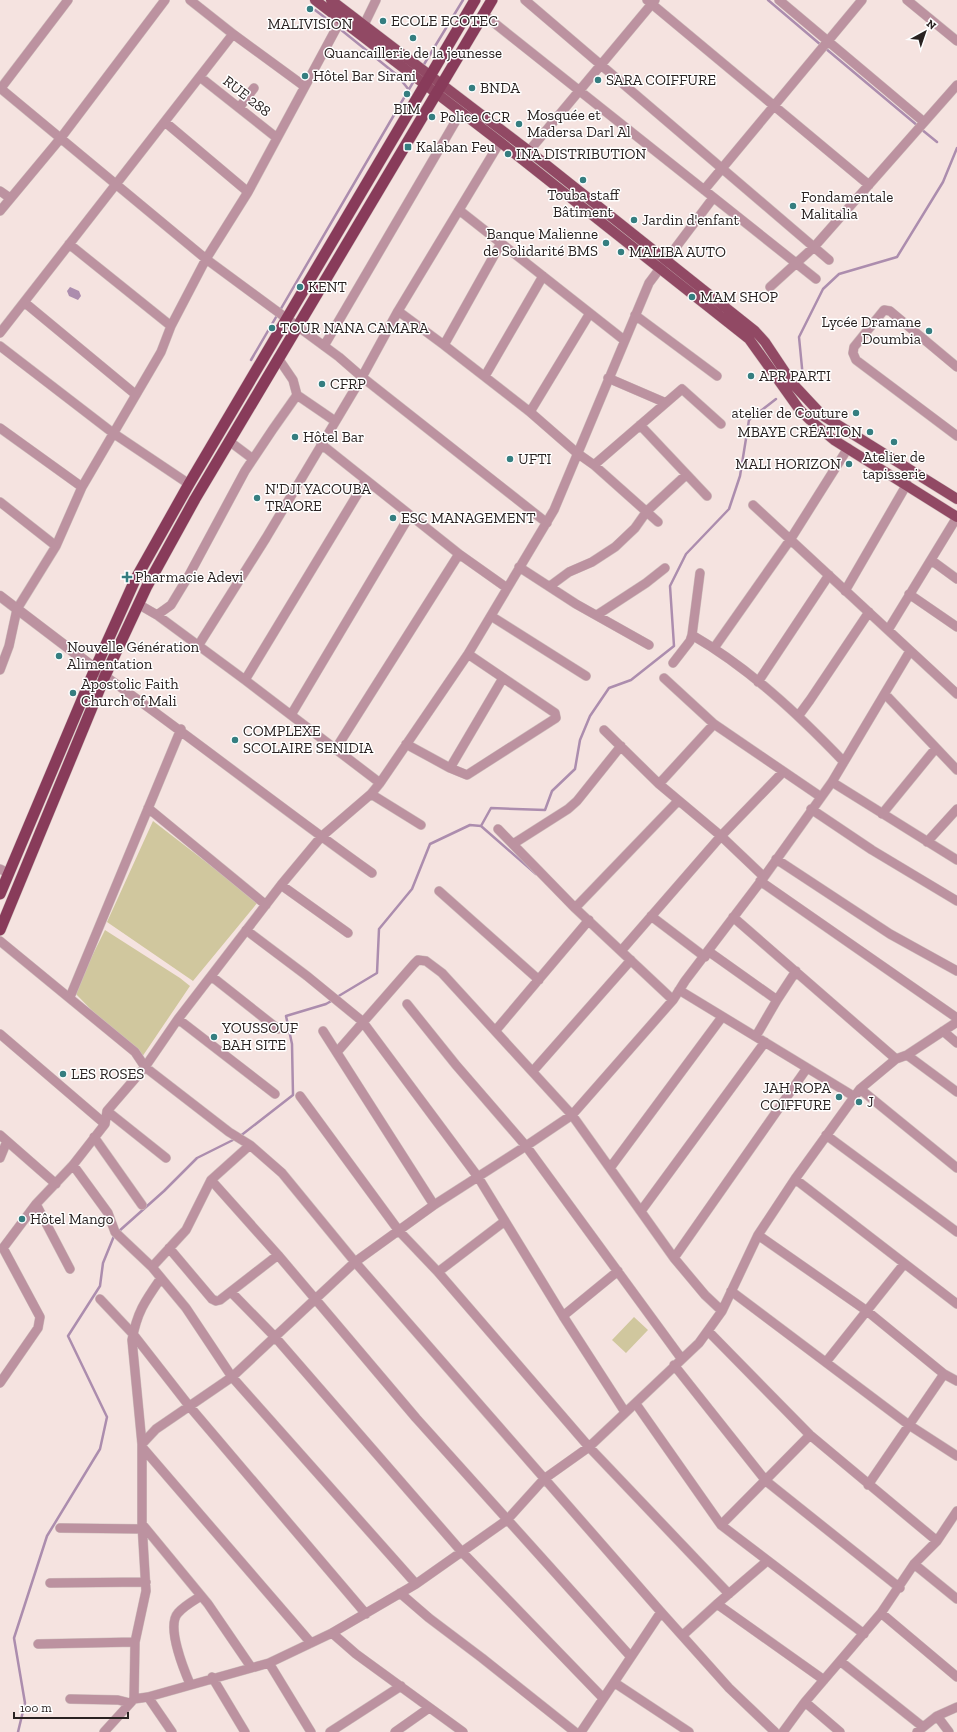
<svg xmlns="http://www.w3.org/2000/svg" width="957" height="1732" font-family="'Zilla Slab',serif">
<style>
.green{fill:#d0c79e}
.water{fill:#ac8dae}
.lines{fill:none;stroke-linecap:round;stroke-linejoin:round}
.stream{stroke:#ac8dae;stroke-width:2.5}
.minor-casing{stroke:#d0c0be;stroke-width:10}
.tertiary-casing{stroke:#d0c0be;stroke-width:11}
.primary-casing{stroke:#d0c0be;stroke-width:11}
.trunk-casing{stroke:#d0c0be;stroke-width:12}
.minor{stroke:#bc92a0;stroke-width:9}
.tertiary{stroke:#bc92a0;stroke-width:10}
.primary{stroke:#914964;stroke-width:10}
.trunk{stroke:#883b5a;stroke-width:11}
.poi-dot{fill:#357e80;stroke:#fff;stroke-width:1.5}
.labels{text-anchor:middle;stroke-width:3;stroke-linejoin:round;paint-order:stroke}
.poi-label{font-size:15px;fill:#292221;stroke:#fff;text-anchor:start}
.street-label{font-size:15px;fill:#292221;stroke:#fff}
</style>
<rect width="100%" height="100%" fill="#f5e3e0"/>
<path class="green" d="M153 821 258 902 193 981 107 922Z
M105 930 180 978 190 986 140 1060 74 992Z
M634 1317 648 1330 626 1353 612 1340Z"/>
<path class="water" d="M70 287 79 291 81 296 78 300 69 296 67 291Z"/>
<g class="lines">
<path class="stream" d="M768 0 821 45
M315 10 336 26
M340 29 397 75 409 90
M825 48 918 126
M423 66 463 0
M921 129 937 142
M251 360 415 79
M803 378 799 337 823 289 839 274 897 257 943 182 957 148
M481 826 536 874
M337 997 377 973 379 929 412 889 430 844 470 825 481 826 491 808 545 810 552 791 575 769 580 740 590 716 609 688 631 680 674 646 670 586 686 554 729 509 740 476 749 420 776 399
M239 1137 293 1095 292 1044 286 1016 326 1004 333 1000
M118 1232 164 1191 197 1158 235 1139
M18 1732 25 1703 14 1638 47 1536 100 1449 107 1417 68 1336 100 1286 103 1263 114 1236"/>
<defs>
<path id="minor" d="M190 0 233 34 304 86
M525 0 829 260
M647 0 869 185
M779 0 924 122
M907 0 957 41
M483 14 816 279
M361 31 376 0
M200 77 277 138
M0 88 206 259 339 357 362 377 547 523
M1 88 68 0
M239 108 254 88
M165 122 248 192
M529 151 655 0
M704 190 862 0
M0 191 10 198
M459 210 624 340
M0 211 60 139 165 0
M69 244 171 326
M770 287 814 247 957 85
M24 302 135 394
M398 311 444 345 530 412 577 453 594 465 658 522
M635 315 717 376
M0 333 233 34
M444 345 501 243
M0 346 113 433 189 484
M324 346 461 112
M957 367 890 311 884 310 854 347 853 353 856 360 957 436
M485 376 543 276
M608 378 666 403
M297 395 335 421
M530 412 590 313
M640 425 707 496
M0 428 82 487
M229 441 253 459
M321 444 459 554 507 588
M594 465 682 389 721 424
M0 502 56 546
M753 505 957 694
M931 560 957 579
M519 567 576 604 649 645
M550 586 569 572 592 562 615 547 635 528 647 511 686 475
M845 591 907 484
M909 594 957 627
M138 604 157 615 245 680 380 783 468 654 554 510 649 283 713 198
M157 615 171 605 188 577 245 471 273 429 297 395 293 380 278 358
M597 615 646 583 665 568
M491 616 586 676
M888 630 957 517
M692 635C749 668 798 714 844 762
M198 646 266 538 362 377 398 311 500 142
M714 648 790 540 848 448
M673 663 690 641 692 635 700 573
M0 670 9 646 17 609 56 546 82 487 161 352 171 326 206 259 248 192 344 14
M105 676C195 740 282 809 372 873
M664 678 714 724 821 797
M245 680 366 480
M758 682 829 575
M885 694 957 770
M291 715 410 515
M799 715 810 700 869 612
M604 730 659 784 721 836 764 877
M406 744 450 768 467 775 556 718 555 713 468 654
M335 750 459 554
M450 768 503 678
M832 782 957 860
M659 784 714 724
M371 794 421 825
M148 808 266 905
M811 809 872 850 957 901
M882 814 936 748
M498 829 575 908 673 1000
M927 842 957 809
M513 844 568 809 577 801 621 746
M776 859 890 934 957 971
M0 869 8 873
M760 881 957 1018
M281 885 348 933
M439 891 539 980
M575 908 678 801
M651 916 705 957
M733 917 896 1059
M246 930 307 976 362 1021 478 1177 563 1316 625 1412
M0 941 135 1052 145 1067 229 1132 250 1145 282 1173 355 1262 661 1612 729 1688 775 1732
M621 951 721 836 783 772
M708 951 777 1000
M211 976 278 1029
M679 990 855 1097
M70 997 181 729
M407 1004 456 1065 526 1146 681 1358
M178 1019 275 1094
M496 1030 589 920
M323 1031 434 1205
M943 1031 957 1043
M0 1034 105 1124
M756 1036 777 1000 796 971
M337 1052 414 964 418 960 426 961 442 973 572 1115 674 1258 705 1295 722 1311
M907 1055 957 1092
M533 1071 631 960
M860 1089 957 1168
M300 1096 399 1231 438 1272 589 1447 729 1594
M107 1111 166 1158
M0 1135 56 1184
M826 1135 957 1232
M94 1137 142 1205
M0 1158 7 1141
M73 1165 108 1213 115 1232 152 1267 186 1308 232 1377 416 1584
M610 1168 722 1017
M795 1179 957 1304
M211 1180 278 1255 416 1418 631 1657
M36 1204 70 1269
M641 1211 765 1042
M758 1235 867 1311 944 1374 957 1381
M169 1248 212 1299 216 1301 220 1300 278 1255
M674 1258 807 1068
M152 1267 186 1230 211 1180 250 1145
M438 1272 505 1221
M731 1291 909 1425 957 1456
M231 1292 275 1337 461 1551 603 1698
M100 1299 133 1334 190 1407 366 1614
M563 1316 618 1271
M708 1331 810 1435 937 1541
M826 1362 904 1264
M674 1365 766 1481 900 1588
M0 1383 38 1328 40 1317 3 1248 36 1204 73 1165 105 1124 107 1111 145 1067 178 1019 281 885 321 837 371 794 380 783
M636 1404 721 1525 864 1634
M142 1444 156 1429 232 1377 355 1262 434 1205 526 1146 572 1115 673 1000 685 981 764 877 832 782 910 651
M142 1447 311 1643
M868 1485 944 1374
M142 1524 208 1604 251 1667
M721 1525 810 1435
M60 1528 143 1529
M767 1561 717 1604 824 1680
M914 1564 957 1599
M50 1583 146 1582
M400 1593 429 1618 482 1658 575 1732
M881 1613 957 1677
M332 1633 356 1654 463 1732
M683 1635 717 1604
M38 1644 135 1642
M840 1661 923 1727
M269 1663 311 1732
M212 1677 245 1732
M615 1683 689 1732
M190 1684C184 1670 166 1626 178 1613 184 1606 193 1601 201 1596
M148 1697 172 1732
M70 1699 118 1700 130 1703
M134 1699 135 1642 146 1591 142 1524V1444L132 1340C137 1312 145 1301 161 1278
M805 1702 840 1732
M937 1716 949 1732
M104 1732 134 1699 148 1697 269 1663 332 1633 416 1584 507 1520 544 1479 589 1447 699 1343 722 1311 758 1235 795 1179 860 1089 896 1059 907 1055 957 1022
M330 1732 401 1686
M395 1732 429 1708
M581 1732 661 1612
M783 1732 805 1702 881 1613 914 1564 937 1541 957 1511
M917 1732 937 1716 957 1707"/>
<path id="tertiary" d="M0 596 105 676"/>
<path id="primary" d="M315 0 500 142 749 339 799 409 810 420 834 440 957 517
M331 0 529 151 755 331 765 342 793 384 822 415 957 499"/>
<path id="trunk" d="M0 894 95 669 135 580 189 484 475 0
M0 930 105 676 147 586 195 499 492 0"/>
</defs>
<use href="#minor" class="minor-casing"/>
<use href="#tertiary" class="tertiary-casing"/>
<use href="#primary" class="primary-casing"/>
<use href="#trunk" class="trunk-casing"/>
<use href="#minor" class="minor"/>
<use href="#tertiary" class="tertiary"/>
<use href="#primary" class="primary"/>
<use href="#trunk" class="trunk"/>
</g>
<g class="poi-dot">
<circle cx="310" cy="9" r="4"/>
<circle cx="383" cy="21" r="4"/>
<circle cx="413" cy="38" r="4"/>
<circle cx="305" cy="76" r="4"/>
<circle cx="598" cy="80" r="4"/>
<circle cx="472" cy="88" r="4"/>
<circle cx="407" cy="94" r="4"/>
<circle cx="432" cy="117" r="4"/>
<circle cx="519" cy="124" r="4"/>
<rect x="404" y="143" width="8" height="8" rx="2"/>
<circle cx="508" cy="154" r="4"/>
<circle cx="583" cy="180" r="4"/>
<circle cx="793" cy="206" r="4"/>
<circle cx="634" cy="220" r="4"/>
<circle cx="606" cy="243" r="4"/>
<circle cx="621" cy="252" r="4"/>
<circle cx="300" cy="287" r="4"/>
<circle cx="692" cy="297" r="4"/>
<circle cx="272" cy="328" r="4"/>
<circle cx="929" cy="331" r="4"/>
<circle cx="751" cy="376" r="4"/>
<circle cx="322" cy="384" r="4"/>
<circle cx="856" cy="413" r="4"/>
<circle cx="870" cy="432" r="4"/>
<circle cx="295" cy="437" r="4"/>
<circle cx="894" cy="442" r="4"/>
<circle cx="510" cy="459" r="4"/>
<circle cx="849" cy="464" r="4"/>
<circle cx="257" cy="498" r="4"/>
<circle cx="393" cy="518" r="4"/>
<path d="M125 571h4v4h4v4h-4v4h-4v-4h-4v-4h4z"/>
<circle cx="59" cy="656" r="4"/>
<circle cx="73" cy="693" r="4"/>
<circle cx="235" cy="740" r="4"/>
<circle cx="214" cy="1037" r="4"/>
<circle cx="63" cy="1074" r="4"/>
<circle cx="839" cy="1097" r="4"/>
<circle cx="859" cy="1102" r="4"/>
<circle cx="22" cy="1219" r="4"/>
</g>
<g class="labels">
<g class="poi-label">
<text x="391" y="26">ECOLE ECOTEC</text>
<text x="310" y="29" text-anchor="middle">MALIVISION</text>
<text x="413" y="58" text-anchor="middle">Quancaillerie de la jeunesse</text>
<text x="313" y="81">Hôtel Bar Sirani</text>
<text x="606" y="85">SARA COIFFURE</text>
<text x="480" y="93">BNDA</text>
<text x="407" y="114" text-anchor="middle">BIM</text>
<text x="527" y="120">Mosquée et<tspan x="527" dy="17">Madersa Darl Al</tspan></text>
<text x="440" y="122">Police CCR</text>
<text x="416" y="152">Kalaban Feu</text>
<text x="516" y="159">INA DISTRIBUTION</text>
<text x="583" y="200" text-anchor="middle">Touba staff<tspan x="583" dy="17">Bâtiment</tspan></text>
<text x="801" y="202">Fondamentale<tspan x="801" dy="17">Malitalia</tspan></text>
<text x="642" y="225">Jardin d'enfant</text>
<text x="598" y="239" text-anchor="end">Banque Malienne<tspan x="598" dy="17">de Solidarité BMS</tspan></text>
<text x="629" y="257">MALIBA AUTO</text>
<text x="308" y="292">KENT</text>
<text x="700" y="302">MAM SHOP</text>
<text x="921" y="327" text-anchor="end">Lycée Dramane<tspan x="921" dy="17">Doumbia</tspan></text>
<text x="280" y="333">TOUR NANA CAMARA</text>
<text x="759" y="381">APR PARTI</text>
<text x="330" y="389">CFRP</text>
<text x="848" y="418" text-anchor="end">atelier de Couture</text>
<text x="862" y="437" text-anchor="end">MBAYE CRÉATION</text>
<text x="303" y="442">Hôtel Bar</text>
<text x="894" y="462" text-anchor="middle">Atelier de<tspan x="894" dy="17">tapisserie</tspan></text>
<text x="518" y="464">UFTI</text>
<text x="841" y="469" text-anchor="end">MALI HORIZON</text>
<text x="265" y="494">N'DJI YACOUBA<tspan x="265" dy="17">TRAORE</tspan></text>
<text x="401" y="523">ESC MANAGEMENT</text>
<text x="135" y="582">Pharmacie Adevi</text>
<text x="67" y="652">Nouvelle Génération<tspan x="67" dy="17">Alimentation</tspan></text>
<text x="81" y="689">Apostolic Faith<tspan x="81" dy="17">Church of Mali</tspan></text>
<text x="243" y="736">COMPLEXE<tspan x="243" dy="17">SCOLAIRE SENIDIA</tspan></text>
<text x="222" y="1033">YOUSSOUF<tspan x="222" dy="17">BAH SITE</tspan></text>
<text x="71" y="1079">LES ROSES</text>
<text x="831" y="1093" text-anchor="end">JAH ROPA<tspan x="831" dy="17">COIFFURE</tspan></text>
<text x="867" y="1107">J</text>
<text x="30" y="1224">Hôtel Mango</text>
</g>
<g class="street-label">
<text transform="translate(247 96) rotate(38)" y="5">RUE 288</text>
</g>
</g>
<g transform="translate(925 32) rotate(40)" stroke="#ffffff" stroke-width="3" paint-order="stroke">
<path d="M0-3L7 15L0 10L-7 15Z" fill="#292221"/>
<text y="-6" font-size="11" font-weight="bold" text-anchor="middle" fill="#292221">N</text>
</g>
<path d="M14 1712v6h114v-6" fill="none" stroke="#292221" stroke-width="2"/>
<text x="20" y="1712" font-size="12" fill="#292221" stroke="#ffffff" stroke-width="3" paint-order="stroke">100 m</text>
</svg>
